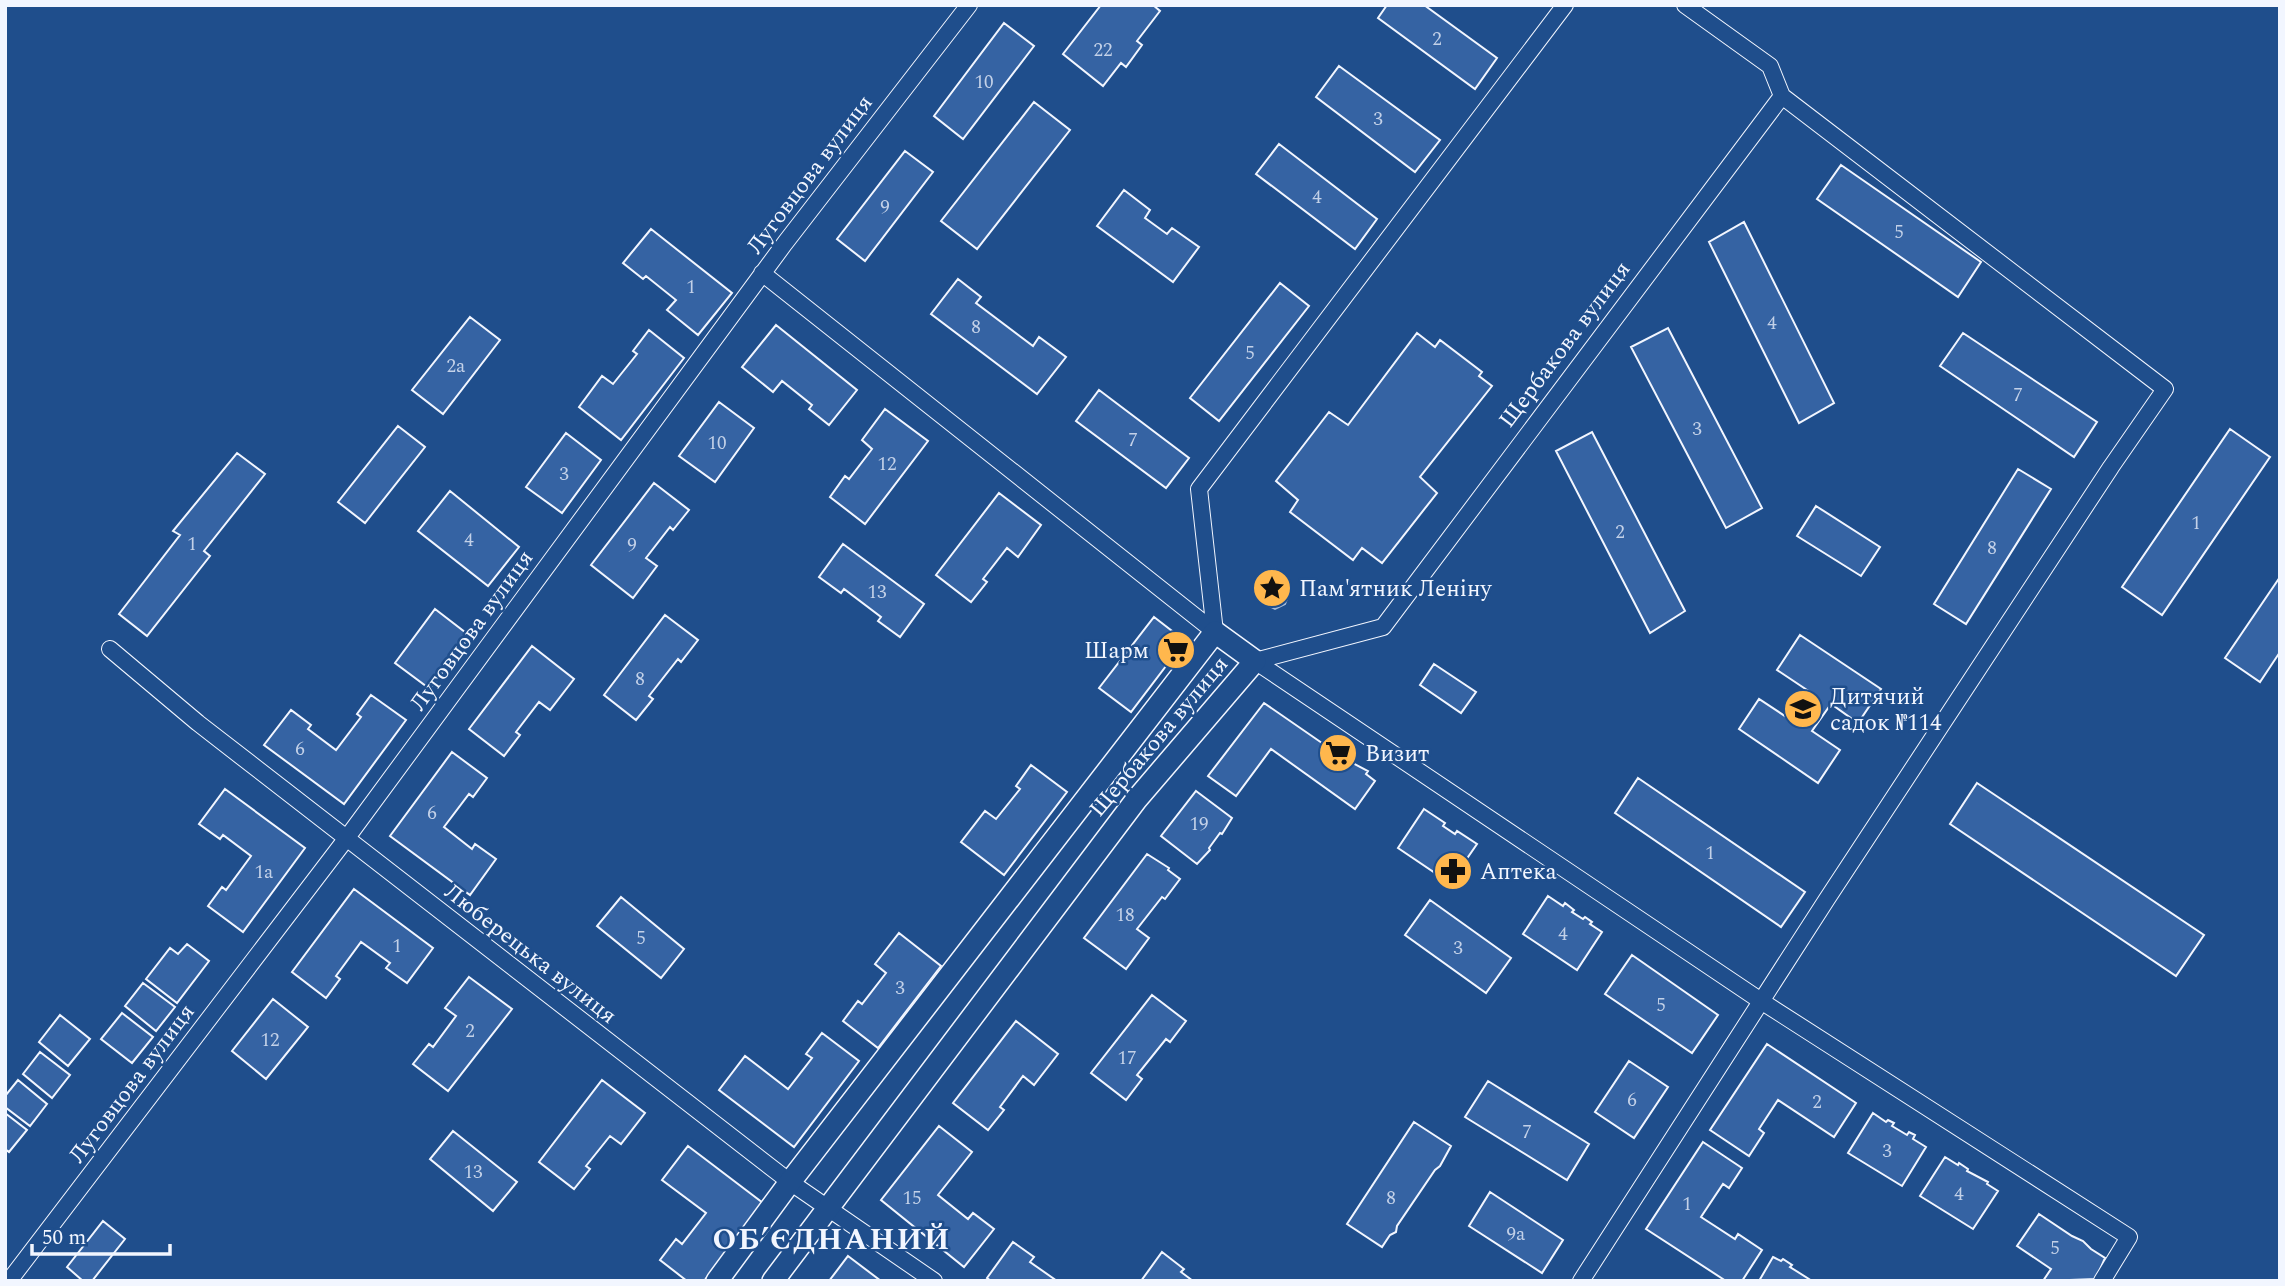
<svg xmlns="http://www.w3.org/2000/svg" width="2285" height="1286" font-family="Spectral,serif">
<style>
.built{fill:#305b95;stroke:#a8bbd7;stroke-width:2}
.building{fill:#3563a3;stroke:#f2f6ff;stroke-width:2}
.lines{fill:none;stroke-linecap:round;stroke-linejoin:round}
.minor-casing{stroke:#f2f6ff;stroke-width:18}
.tertiary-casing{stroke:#f2f6ff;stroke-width:24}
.minor{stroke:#1f4e8c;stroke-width:16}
.tertiary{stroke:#1f4e8c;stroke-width:21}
.labels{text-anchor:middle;stroke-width:5;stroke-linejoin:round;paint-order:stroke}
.number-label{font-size:19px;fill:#c3d1e8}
.street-label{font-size:23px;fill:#f2f6ff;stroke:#1f4e8c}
.poi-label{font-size:23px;fill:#f2f6ff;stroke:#1f4e8c;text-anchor:start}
.district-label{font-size:30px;font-weight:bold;letter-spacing:2px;fill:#f2f6ff;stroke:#1f4e8c}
</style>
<rect width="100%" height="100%" fill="#1f4e8c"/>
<path class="built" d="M1275 570 1286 582 1290 591 1285 604 1275 609 1269 606 1256 587 1259 576Z"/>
<path class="building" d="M1101 5H1153L1160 11 1137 41 1142 45 1126 67 1121 63 1103 86 1063 54Z
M1387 5H1424L1497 58 1475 89 1378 18Z
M1004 23 1034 46 963 139 934 116Z
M1339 66 1440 140 1415 172 1316 97Z
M1034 102 1070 130 977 249 941 221Z
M1279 144 1377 219 1355 249 1256 174Z
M905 151 933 172 865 261 837 239Z
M1841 165 1981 262 1958 297 1817 199Z
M1124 190 1150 210 1145 218 1167 234 1172 228 1199 247 1173 282 1097 226Z
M1744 222 1834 403 1799 423 1709 242Z
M651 229 732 293 698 335 667 310 676 300 646 276 643 279 623 263Z
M958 279 981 297 976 303 1033 346 1039 337 1066 357 1037 394 931 314Z
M1280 283 1309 306 1219 421 1190 398Z
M470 317 500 340 443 414 412 390Z
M776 325 857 390 829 425 809 409 812 405 782 381 773 392 742 367Z
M1668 328 1762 508 1726 528 1631 347Z
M649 330 684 358 621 440 579 407 602 376 613 384 637 354 633 351Z
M1417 333 1435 347 1440 340 1482 372 1479 376 1492 386 1420 477 1437 493 1382 563 1362 548 1353 560 1290 512 1298 500 1276 481 1329 412 1348 425Z
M1963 333 2097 422 2074 457 1940 366Z
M1099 390 1189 458 1166 488 1076 421Z
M719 402 754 428 715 482 679 456Z
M885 409 928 441 865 524 830 497 845 476 849 479 872 449 862 440Z
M398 426 425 447 365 523 338 502Z
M2230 429 2270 457 2162 615 2122 587Z
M1592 432 1685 611 1650 633 1556 451Z
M566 433 601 460 562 513 526 487Z
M237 453 265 474 204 551 210 556 147 636 119 614 180 535 173 531Z
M2018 469 2051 489 1966 624 1934 604Z
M654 483 689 510 673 530 670 527 646 558 657 566 633 598 591 565Z
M450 491 519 547 488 586 418 531Z
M999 493 1041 525 1018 557 1007 548 983 579 987 582 971 602 936 575Z
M1816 506 1880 547 1861 576 1797 536Z
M843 544 924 604 900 637 878 621 881 617 844 589 841 593 819 577Z
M2280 577V652L2260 682 2225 658Z
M435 609 470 636 430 689 395 663Z
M665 615 698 640 681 662 678 659 649 696 653 699 636 720 604 695Z
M1154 617 1185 641 1131 712 1099 688Z
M1800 635 1881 689 1858 723 1831 704 1812 731 1840 750 1818 783 1739 729 1759 699 1794 722 1813 694 1777 670Z
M532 646 574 679 550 710 539 702 516 732 520 735 504 756 469 729Z
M1434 664 1476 692 1461 713 1420 685Z
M371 695 406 720 344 804 264 745 291 710 311 725 308 729 336 750 361 717 357 714Z
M1264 703 1335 752 1336 749 1345 755 1343 758 1368 771 1366 774 1375 781 1355 809 1271 749 1236 796 1208 776Z
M452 752 487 778 473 797 469 794 444 827 472 849 475 844 496 859 470 895 390 836Z
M1031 765 1067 792 1004 875 961 842 985 811 996 819 1020 789 1016 786Z
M1638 778 1805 892 1781 927 1615 813Z
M1977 783 2204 935 2176 976 1950 824Z
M225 789 305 848 243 932 208 906 222 887 226 890 251 856 223 835 220 839 199 824Z
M1196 791 1232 818 1222 834 1220 833 1209 848 1210 850 1197 864 1161 836Z
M1424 809 1445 823 1443 826 1455 834 1457 831 1477 844 1450 883 1398 848Z
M1147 854 1169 868 1168 870 1180 879 1165 899 1162 897 1137 929 1149 938 1126 969 1084 938Z
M354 889 433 948 407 983 386 968 390 963 361 942 336 976 340 979 326 998 292 972Z
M1548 896 1563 906 1565 903 1574 910 1572 912 1583 919 1585 917 1592 922 1590 924 1602 932 1577 970 1523 934Z
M621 897 684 949 661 978 597 926Z
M1430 900 1511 958 1486 993 1405 935Z
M899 933 941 966 878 1048 843 1021 858 1001 862 1004 886 973 875 964Z
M187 944 209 961 177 1003 146 979 170 948 178 954Z
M1632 955 1718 1015 1692 1053 1605 994Z
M469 977 512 1009 448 1091 413 1064 429 1044 433 1047 456 1016 445 1008Z
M143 983 175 1007 156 1031 125 1006Z
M1152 995 1186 1021 1170 1042 1166 1039 1137 1075 1142 1079 1126 1100 1091 1073Z
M273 999 308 1027 266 1079 232 1051Z
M122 1013 153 1037 132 1063 101 1039Z
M60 1015 90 1039 68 1066 39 1042Z
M1016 1021 1058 1054 1034 1085 1023 1076 1000 1107 1004 1110 988 1130 953 1103Z
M822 1033 859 1061 794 1147 719 1090 745 1056 788 1089 812 1058 806 1054Z
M1767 1044 1856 1103 1834 1137 1778 1100 1759 1129 1764 1133 1749 1156 1710 1130Z
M40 1052 70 1075 52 1098 23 1074Z
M1629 1061 1668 1087 1634 1138 1595 1112Z
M18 1080 47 1104 30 1126 5 1107V1096Z
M602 1080 645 1113 621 1144 610 1136 586 1166 590 1169 574 1189 539 1162Z
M1488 1081 1589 1144 1567 1180 1465 1117Z
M5 1113 27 1130 9 1152 5 1149Z
M1873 1113 1886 1122 1888 1120 1894 1123 1892 1126 1907 1135 1909 1132 1915 1135 1913 1139 1926 1147 1902 1186 1848 1153Z
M1414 1122 1451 1146 1440 1166 1435 1170 1397 1226 1396 1232 1390 1235 1382 1247 1347 1224Z
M939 1126 972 1152 938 1195 968 1219 973 1213 994 1229 964 1267 881 1200Z
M453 1131 517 1182 493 1211 430 1159Z
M1703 1142 1742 1168 1729 1188 1723 1184 1701 1217 1735 1239 1738 1234 1762 1250 1742 1281H1726L1646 1229Z
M688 1146 763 1203 704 1281H687L660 1260 676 1239 682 1244 706 1213 662 1180Z
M1945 1157 1958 1165 1959 1163 1968 1169 1967 1171 1988 1182 1987 1184 1998 1191 1973 1229 1920 1196Z
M1490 1192 1563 1240 1542 1273 1469 1226Z
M2039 1214 2072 1236 2083 1241 2091 1249 2105 1258 2096 1279 2043 1281 2051 1269 2017 1246Z
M103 1221 125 1239 92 1281H83L67 1267Z
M1013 1242 1034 1257 1030 1262 1057 1281H991L987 1278Z
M1162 1252 1184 1269 1181 1272 1193 1281H1141Z
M848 1256 881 1281H829Z
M1773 1257 1781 1261 1783 1259 1792 1265 1790 1267 1812 1281H1759Z"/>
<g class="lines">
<defs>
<path id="minor" d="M762 273 1215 632
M1215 632 1199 489 1565 5
M110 649 198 723 790 1182 934 1281
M1255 661 1761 1001 2129 1237 2102 1281
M1255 661 1383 627 1782 96
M9 1281 346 839 785 243 969 5
M1581 1281 1827 899 2111 467 2165 389 1782 96 1770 66 1685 5"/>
<path id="tertiary" d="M717 1281 790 1182 1215 632 1255 661 1136 800 773 1281"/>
</defs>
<use href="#minor" class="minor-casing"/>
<use href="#tertiary" class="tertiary-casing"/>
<use href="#minor" class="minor"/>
<use href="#tertiary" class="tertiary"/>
</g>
<defs>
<symbol id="sight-disc" viewBox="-11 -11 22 22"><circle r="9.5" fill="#ffb74d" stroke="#1f4e8c"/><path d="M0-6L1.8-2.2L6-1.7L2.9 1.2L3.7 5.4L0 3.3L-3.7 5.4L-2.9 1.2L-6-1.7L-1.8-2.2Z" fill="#111"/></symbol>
<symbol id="supermarket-disc" viewBox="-11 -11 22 22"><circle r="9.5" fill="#ffb74d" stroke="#1f4e8c"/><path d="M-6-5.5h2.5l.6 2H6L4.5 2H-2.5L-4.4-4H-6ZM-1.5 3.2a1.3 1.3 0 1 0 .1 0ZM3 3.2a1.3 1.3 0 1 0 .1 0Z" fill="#111"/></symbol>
<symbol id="school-disc" viewBox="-11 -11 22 22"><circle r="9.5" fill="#ffb74d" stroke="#1f4e8c"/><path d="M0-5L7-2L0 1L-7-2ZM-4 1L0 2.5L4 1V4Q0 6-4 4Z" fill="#111"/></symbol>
<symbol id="pharmacy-disc" viewBox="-11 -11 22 22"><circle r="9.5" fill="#ffb74d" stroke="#1f4e8c"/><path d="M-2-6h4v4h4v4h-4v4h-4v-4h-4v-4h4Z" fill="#111"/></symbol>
</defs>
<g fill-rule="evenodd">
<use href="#sight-disc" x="1250" y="566" width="44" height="44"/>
<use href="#supermarket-disc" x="1154" y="628" width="44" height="44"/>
<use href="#school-disc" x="1781" y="687" width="44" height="44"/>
<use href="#supermarket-disc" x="1316" y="731" width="44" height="44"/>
<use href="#pharmacy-disc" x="1431" y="849" width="44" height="44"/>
</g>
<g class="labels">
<g class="number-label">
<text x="1437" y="45">2</text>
<text x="1103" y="56">22</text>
<text x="984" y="88">10</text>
<text x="1378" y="125">3</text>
<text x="1317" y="203">4</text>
<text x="885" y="213">9</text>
<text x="1899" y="238">5</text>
<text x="691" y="293">1</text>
<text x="1772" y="329">4</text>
<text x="976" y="333">8</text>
<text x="1250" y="359">5</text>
<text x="456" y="372">2а</text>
<text x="2018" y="401">7</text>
<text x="1697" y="435">3</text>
<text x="1133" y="446">7</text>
<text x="717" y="449">10</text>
<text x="887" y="470">12</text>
<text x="564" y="480">3</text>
<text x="2196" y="529">1</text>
<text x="1620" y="538">2</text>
<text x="469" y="546">4</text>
<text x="192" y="550">1</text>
<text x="632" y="551">9</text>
<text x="1992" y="554">8</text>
<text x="877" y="598">13</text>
<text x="640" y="685">8</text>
<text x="300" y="755">6</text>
<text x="432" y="819">6</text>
<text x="1199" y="830">19</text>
<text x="1710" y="859">1</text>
<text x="264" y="878">1а</text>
<text x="1125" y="921">18</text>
<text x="1563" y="940">4</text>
<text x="641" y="944">5</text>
<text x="397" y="952">1</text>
<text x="1458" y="954">3</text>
<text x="900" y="994">3</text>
<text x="1661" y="1011">5</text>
<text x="470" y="1037">2</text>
<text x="270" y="1046">12</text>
<text x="1127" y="1064">17</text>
<text x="1632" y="1106">6</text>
<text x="1817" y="1108">2</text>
<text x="1527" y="1138">7</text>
<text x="1887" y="1157">3</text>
<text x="473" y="1178">13</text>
<text x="1959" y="1200">4</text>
<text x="912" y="1204">15</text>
<text x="1391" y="1204">8</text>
<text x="1687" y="1210">1</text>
<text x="1516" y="1240">9а</text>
<text x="2055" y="1254">5</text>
</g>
<g class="street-label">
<text transform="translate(809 174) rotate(-53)" y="8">Луговцова вулиця</text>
<text transform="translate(1564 344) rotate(-53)" y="8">Щербакова вулиця</text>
<text transform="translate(471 630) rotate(-54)" y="8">Луговцова вулиця</text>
<text transform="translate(1158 736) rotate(-50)" y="8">Щербакова вулиця</text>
<text transform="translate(531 953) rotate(38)" y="8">Люберецька вулиця</text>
<text transform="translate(131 1083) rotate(-53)" y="8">Луговцова вулиця</text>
</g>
<g class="poi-label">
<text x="1299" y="596">Пам'ятник Леніну</text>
<text x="1149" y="658" text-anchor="end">Шарм</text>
<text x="1830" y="704">Дитячий<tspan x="1830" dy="26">садок №114</tspan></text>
<text x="1365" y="761">Визит</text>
<text x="1480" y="879">Аптека</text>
</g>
<g class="district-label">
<text x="832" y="1249">ОБ’ЄДНАНИЙ</text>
</g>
</g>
<rect width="2285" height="1286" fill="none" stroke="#f2f6ff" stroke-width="14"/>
<path d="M32 1244v10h138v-10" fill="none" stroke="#f2f6ff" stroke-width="3.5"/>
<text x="42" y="1244" font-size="21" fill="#f2f6ff" stroke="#1f4e8c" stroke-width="5" paint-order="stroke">50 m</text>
</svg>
